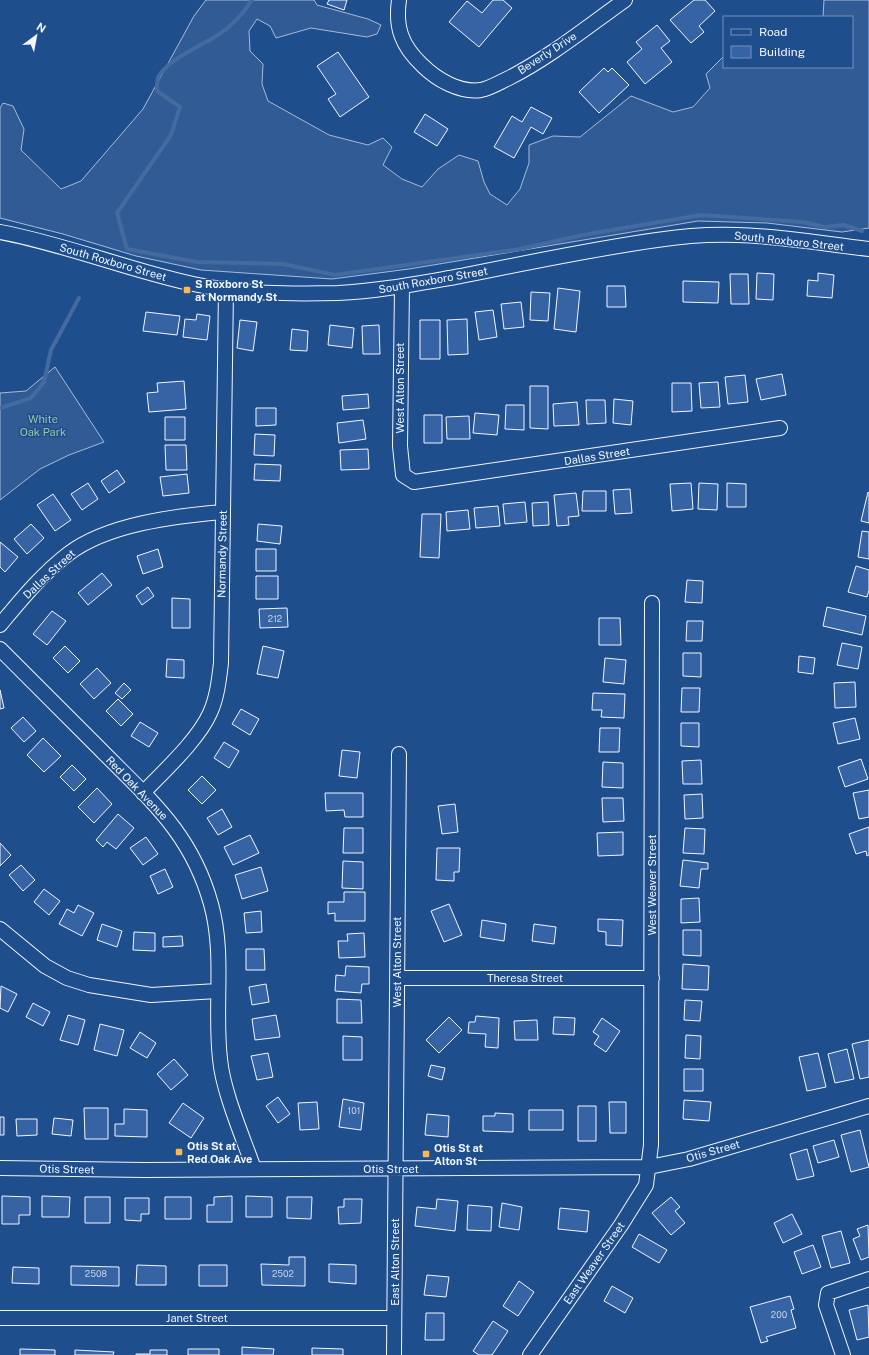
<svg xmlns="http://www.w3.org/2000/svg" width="869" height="1355" font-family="'Public Sans',sans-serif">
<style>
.built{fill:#305b95;stroke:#a8bbd7}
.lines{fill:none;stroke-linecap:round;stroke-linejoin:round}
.stream{stroke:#446ba0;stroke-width:4}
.building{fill:#3563a3;stroke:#f2f6ff}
.minor-casing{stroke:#f2f6ff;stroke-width:16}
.minor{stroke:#1f4e8c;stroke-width:14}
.poi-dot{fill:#ffb74d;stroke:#1f4e8c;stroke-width:1.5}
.labels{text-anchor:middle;stroke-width:3;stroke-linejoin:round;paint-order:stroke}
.number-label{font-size:9px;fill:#c3d1e8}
.street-label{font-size:11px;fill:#f2f6ff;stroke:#1f4e8c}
.poi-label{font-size:11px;font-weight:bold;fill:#f2f6ff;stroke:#1f4e8c;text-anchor:start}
.park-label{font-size:11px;fill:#97c8a6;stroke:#1f4e8c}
</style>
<rect width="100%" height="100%" fill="#1f4e8c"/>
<path class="built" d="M206 0H314L317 5 368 19 381 25 377 34 367 37 311 28 276 38 270 26 257 19 249 31 250 51 263 64 262 84 268 101 329 135 368 145 383 138 392 147 383 165 402 179 422 187 438 169 459 155 478 161 484 182 490 194 507 205 520 189 529 163V145L553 136 580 137 631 96 673 112 693 107 710 88 706 74 724 56V67H852V17H823L824 0H869V228L842 232 767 223 698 221 409 269 332 279 201 270 136 256 63 234 0 218V108L3 103 13 106 24 129 21 150 61 189 81 181 143 109 194 16Z
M55 367 104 442 69 455 40 469 0 500V393L26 391Z"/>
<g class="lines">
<path class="stream" d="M252 0C243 14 232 26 218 35 203 45 164 61 158 78 157 82 157 87 157 91L180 107 171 135 117 213 127 249 197 262 283 264 335 275 520 249 583 235 701 215 803 222 825 227 844 225 862 231
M0 408 31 398 44 382 51 350 79 298"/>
</g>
<path class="building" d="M329 0H347L344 10 327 4Z
M493 0H503L512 8 479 47 449 22 467 1 482 13Z
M694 0H705L715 11 699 26 704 32 691 43 670 20Z
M657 25 670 41 661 48 672 62 645 84 627 62 642 49 636 42Z
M338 52 369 97 340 117 328 99 336 94 317 66Z
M604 68 608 72 612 68 629 85 599 113 579 92Z
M531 107 552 118 543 134 531 127 514 158 494 147 512 116 522 122Z
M425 114 448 129 437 146 414 132Z
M757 273 774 274 773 300 756 299Z
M818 273 834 275 832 298 807 296 808 280 818 281Z
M730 274H748L749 304H731Z
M683 281 719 282 718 303 683 302Z
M607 286H625L626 307H607Z
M558 288 580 291 576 332 554 329Z
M531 292 550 293 548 321 530 320Z
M521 302 524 327 504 329 501 304Z
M493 310 497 337 479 340 475 312Z
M146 312 180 316 177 335 143 331Z
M197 314 210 316 207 340 183 337 185 319 196 320Z
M467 319 468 354 448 355 447 320Z
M240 320 257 322 253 351 237 348Z
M420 320H440V359H420Z
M330 325 354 328 352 348 328 345Z
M379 325 380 354H363L362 326Z
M292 329 308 331 307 351 290 350Z
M782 374 786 395 761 400 756 379Z
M745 375 748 402 728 404 725 377Z
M184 381 186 409 149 412 147 393 158 392 157 383Z
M718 382 720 407 701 408 699 383Z
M672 383H691L692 411 672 412Z
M530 386H548V429L530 428Z
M368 394 369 408 343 410 342 396Z
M614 399 633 401 631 425 613 423Z
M586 400H605L606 423 587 424Z
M577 402 579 425 554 426 553 404Z
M506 405H524V430L505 429Z
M256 408H276V425L256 426Z
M475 413 499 415 497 435 473 433Z
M424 415H442V443H424Z
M469 416 470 439H447L446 417Z
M165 417H185V440H165Z
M363 420 366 439 339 443 337 423Z
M255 434 275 435 274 456 254 455Z
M165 445H186L187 470H166Z
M368 449 369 469 341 470 340 450Z
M255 464 281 465 280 481 254 480Z
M117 470 125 482 109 493 101 481Z
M187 474 189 493 163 496 160 477Z
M88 483 98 499 82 510 71 494Z
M691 483 693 509 672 511 670 484Z
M699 483 718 484 717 510 698 509Z
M727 483 746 484V507H727Z
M630 489 632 513 615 514 613 490Z
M583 491H606V511H582Z
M868 492 869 493V523L861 521Z
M576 493 579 516 568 517 569 525 557 526 554 495Z
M53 494 71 520 55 531 37 505Z
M525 502 527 522 505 524 503 504Z
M548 502 549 525 533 526 532 503Z
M498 506 500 526 476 528 474 508Z
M468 510 470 529 447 531 446 512Z
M422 514H441L439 558 420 557Z
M31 524 44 538 27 554 14 539Z
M258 524 282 526 280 544 257 541Z
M862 531 869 532V559L858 557Z
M0 542 18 557 5 572 0 567Z
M158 549 163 567 143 574 137 556Z
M256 549H276V571H256Z
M856 566 869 570V590L867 597 848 592Z
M102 573 112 585 88 605 78 593Z
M256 576H278V599H256Z
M687 580 703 581 702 603 685 602Z
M148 587 154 596 142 605 136 596Z
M172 598 190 599V628H172Z
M827 607 866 616 862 635 823 626Z
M287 608 288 627 260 628 259 609Z
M52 611 66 621 47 645 33 634Z
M599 618H620L621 645H599Z
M687 621H703L702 641H686Z
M842 643 862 647 858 669 837 665Z
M65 646 80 661 68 673 53 658Z
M263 646 284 651 278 678 257 674Z
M683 653H701V677L683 676Z
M799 656 815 658 813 674 798 672Z
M605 658 626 660 624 684 603 682Z
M167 659 184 660V678L166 677Z
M97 668 111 683 94 699 80 684Z
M855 682 856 707 835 708 834 683Z
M124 683 131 690 122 699 115 693Z
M682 688H700L699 712H681Z
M0 690 4 708 0 709Z
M593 693 625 694 624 718 601 717 602 710H592Z
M118 699 133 714 121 726 106 711Z
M241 709 259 719 250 735 232 724Z
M23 717 36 731 24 742 11 728Z
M855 718 860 739 838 744 833 723Z
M140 722 158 733 149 747 131 736Z
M681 723H699V747L681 746Z
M600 728H620L619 752H599Z
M43 738 61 756 44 772 27 755Z
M224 742 239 751 229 768 214 758Z
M342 750 360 752 357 778 339 776Z
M861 759 868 779 845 787 838 767Z
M701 760 702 784H683L682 761Z
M603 762 623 763V788L602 787Z
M72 765 86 779 74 791 60 777Z
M202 776 216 790 202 804 188 790Z
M97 788 112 804 94 823 78 807Z
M869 790V817L859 819 853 793Z
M325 793H363V817H345L344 810 326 811Z
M702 794 703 818 685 819 684 795Z
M602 798H623L624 821 603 822Z
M455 804 458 832 442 834 438 806Z
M222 809 232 827 218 835 207 818Z
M118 814 134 828 116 849 107 842 103 847 96 840Z
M869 827V855L867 856 866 851 856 854 849 834Z
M344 828H363V853H343Z
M685 828 705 829 704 854 683 853Z
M623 832V855L598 856 597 833Z
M250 835 259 853 233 865 224 847Z
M146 837 158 854 143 865 130 848Z
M0 843 11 855 0 866Z
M437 848H460L459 872H454V881L436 880Z
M683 860 708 863V869H701L699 888 680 886Z
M343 861 363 862V889L342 888Z
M21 865 35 880 23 891 9 875Z
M261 867 268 891 242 899 235 875Z
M165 869 173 887 158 894 150 876Z
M44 889 60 901 49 915 34 902Z
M344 892H365V921H335V913L328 914V902H344Z
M699 898 700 922 681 923V899Z
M449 904 462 935 444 942 431 911Z
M78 905 94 913 82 936 59 924 67 909 74 913Z
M261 911 262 932 246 933 244 913Z
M598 919 623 920 622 946 606 945V932L598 931Z
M482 920 506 924 504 941 480 937Z
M102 924 122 931 117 947 97 940Z
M534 924 556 927 554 944 532 941Z
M683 930H701V956L683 955Z
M134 932 155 933V951L133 950Z
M364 933 365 957 339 958 338 941H348L347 934Z
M182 936 183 946 163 947V937Z
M246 949H264L265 970H246Z
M683 964 709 966 708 990 682 989Z
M346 966 369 967V984H362L361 993 335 991 336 975 345 976Z
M266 984 269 1002 252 1005 249 987Z
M1 986 17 994 8 1012 0 1008Z
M337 999 361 1000 362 1023H337Z
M685 1000 702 1001 700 1021 684 1020Z
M33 1003 50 1012 43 1026 26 1017Z
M68 1015 85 1020 78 1045 60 1040Z
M276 1015 280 1037 255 1040 252 1019Z
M476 1016 499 1018 498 1048 485 1047 486 1034 468 1033 469 1022H475Z
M449 1017 462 1030 439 1053 426 1040Z
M554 1017 575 1018 574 1035 553 1034Z
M602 1018 620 1031 606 1052 594 1044 599 1036 593 1032Z
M537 1020 538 1040H515L514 1021Z
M100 1024 124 1030 117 1056 94 1050Z
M140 1032 156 1043 147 1058 130 1048Z
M686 1035 701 1036 700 1059 685 1058Z
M343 1036 362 1037V1060H343Z
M869 1040V1077L860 1079 852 1044Z
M847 1049 854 1079 835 1083 828 1054Z
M268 1053 273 1077 257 1080 251 1056Z
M818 1053 826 1087 807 1091 799 1057Z
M174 1059 188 1075 171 1090 157 1074Z
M431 1065 445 1068 442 1080 428 1076Z
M684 1069H703V1091H684Z
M278 1097 290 1114 278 1123 266 1106Z
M343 1099 364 1103 361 1130 339 1127Z
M684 1100 711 1102 709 1121 683 1119Z
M317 1102 319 1129 300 1130 298 1103Z
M609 1102H626V1133H610Z
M183 1103 204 1118 191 1138 169 1123Z
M578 1106H596V1141H578Z
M84 1108H108V1139H85Z
M124 1109 147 1110V1137L115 1136V1124H124Z
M529 1110H563V1130H529Z
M495 1113 513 1114V1132L483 1131V1116H495Z
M427 1114 449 1116 448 1137 425 1135Z
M0 1117H4V1135H0Z
M54 1118 73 1120 71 1136 52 1134Z
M16 1119H37V1135L17 1136Z
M860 1130 869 1167 851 1172 841 1135Z
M834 1140 839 1157 818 1163 813 1146Z
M807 1149 814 1176 797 1180 790 1154Z
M2 1196 30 1197V1215H19V1224H2Z
M42 1196 70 1197 69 1217H42Z
M232 1196V1222H207V1205H214V1197Z
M246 1196 272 1197V1217H246Z
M85 1197H110V1223H85Z
M165 1197H191V1219H165Z
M287 1197H312L311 1219 287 1218Z
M671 1197 680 1207 675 1211 685 1223 671 1235 652 1213Z
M125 1198H149V1214H141V1221L125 1220Z
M344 1199H362L361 1223 339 1224 338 1207H344Z
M437 1199 458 1201 455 1231 415 1226 417 1207 436 1209Z
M502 1203 522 1207 519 1230 499 1227Z
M468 1205 492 1207 491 1231 467 1230Z
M560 1208 589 1211 587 1232 558 1229Z
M792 1214 802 1234 783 1243 774 1223Z
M868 1225 869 1257 861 1260 853 1239 860 1236 857 1229Z
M841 1231 850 1263 831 1268 822 1236Z
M639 1234 667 1250 659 1263 632 1247Z
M813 1245 821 1267 802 1274 794 1252Z
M289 1257H305V1286L262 1285 261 1264 289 1265Z
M329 1264 356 1265V1284L329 1282Z
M137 1265 166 1266V1285H136Z
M199 1265H227V1286H199Z
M71 1266 119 1267V1286L71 1285Z
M13 1267 39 1268V1284L12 1283Z
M427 1275 449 1277 446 1297 424 1295Z
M519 1281 534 1292 518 1316 503 1306Z
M612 1286 633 1298 625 1313 604 1301Z
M790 1296 794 1309 791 1310 796 1328 766 1337 768 1341 761 1343 750 1307Z
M868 1305 869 1337 857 1340 849 1310Z
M426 1313H444V1340H425Z
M493 1321 508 1331 492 1355H479L473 1351Z
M242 1347 274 1349 273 1355H242Z
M312 1348 343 1349V1355H312Z
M20 1349 55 1350V1355H20Z
M188 1349H219V1355H188Z
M75 1350 114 1352 113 1355H75Z
M150 1350H167V1355H136V1354H150Z"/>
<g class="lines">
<defs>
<path id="minor" d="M399 0C395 28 402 46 422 65 437 80 460 93 481 90 491 88 500 82 509 78 550 57 587 27 625 0
M0 232C65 244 128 270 193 284 240 294 291 294 338 293 380 291 420 283 461 276 526 263 592 249 657 240 683 236 711 234 737 235 781 236 825 244 869 249
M402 287 400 446 403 475 414 482 780 428
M0 625C21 600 42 574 68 554 107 524 175 516 223 512
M0 649C33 682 66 715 99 748 149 799 191 832 211 904 225 954 214 1007 220 1059 223 1092 243 1137 254 1169
M143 793C164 771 198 740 210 713 217 698 219 680 221 663L226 288
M0 929 45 966 67 978 89 985 151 995 217 991
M397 978H652
M0 1168 145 1170 649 1167 689 1159 869 1106
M0 1318H394
M394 1355 399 754
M530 1355 621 1225 646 1185 651 1145 652 603
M843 1355 826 1305 828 1293 869 1279"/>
</defs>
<use href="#minor" class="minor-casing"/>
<use href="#minor" class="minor"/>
</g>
<g class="poi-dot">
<rect x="183" y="286" width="8" height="8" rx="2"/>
<rect x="175" y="1148" width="8" height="8" rx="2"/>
<rect x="422" y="1150" width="8" height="8" rx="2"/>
</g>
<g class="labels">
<g class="number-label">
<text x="275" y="622">212</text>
<text x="354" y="1114">101</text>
<text x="96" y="1277">2508</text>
<text x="283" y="1277">2502</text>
<text x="779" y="1318">200</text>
</g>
<g class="street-label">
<text transform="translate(547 53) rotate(-33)" y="4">Beverly Drive</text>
<text transform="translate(789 241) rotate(6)" y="4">South Roxboro Street</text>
<text transform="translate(113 262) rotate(16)" y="4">South Roxboro Street</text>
<text transform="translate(433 280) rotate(-10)" y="4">South Roxboro Street</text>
<text transform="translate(400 388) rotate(-90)" y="4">West Alton Street</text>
<text transform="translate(597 456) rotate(-9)" y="4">Dallas Street</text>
<text transform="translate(222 554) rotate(-89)" y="4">Normandy Street</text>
<text transform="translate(49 574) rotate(-43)" y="4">Dallas Street</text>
<text transform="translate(137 788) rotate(46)" y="4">Red Oak Avenue</text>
<text transform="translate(652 885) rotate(-90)" y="4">West Weaver Street</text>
<text transform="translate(397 962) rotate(-90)" y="4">West Alton Street</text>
<text x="525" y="982">Theresa Street</text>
<text transform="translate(713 1151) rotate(-16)" y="4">Otis Street</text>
<text transform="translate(67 1169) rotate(1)" y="4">Otis Street</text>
<text x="391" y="1173">Otis Street</text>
<text transform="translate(395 1262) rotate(-90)" y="4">East Alton Street</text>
<text transform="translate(594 1263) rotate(-55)" y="4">East Weaver Street</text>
<text x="197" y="1322">Janet Street</text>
</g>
<g class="poi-label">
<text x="195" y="288">S Roxboro St<tspan x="195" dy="13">at Normandy St</tspan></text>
<text x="187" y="1150">Otis St at<tspan x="187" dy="13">Red Oak Ave</tspan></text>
<text x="434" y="1152">Otis St at<tspan x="434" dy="13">Alton St</tspan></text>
</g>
<g class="park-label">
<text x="43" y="423">White<tspan x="43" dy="13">Oak Park</tspan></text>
</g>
</g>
<rect x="723" y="16" width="130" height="52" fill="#1f4e8c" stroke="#7391ba"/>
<rect x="731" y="29" width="20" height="6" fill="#1f4e8c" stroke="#7391ba"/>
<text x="759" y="36" font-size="12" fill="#f2f6ff">Road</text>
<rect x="731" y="46" width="20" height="12" fill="#3563a3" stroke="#7391ba"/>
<text x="759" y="56" font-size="12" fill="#f2f6ff">Building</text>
<g transform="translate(36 36) rotate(32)" stroke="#1f4e8c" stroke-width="3" paint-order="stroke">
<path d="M0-3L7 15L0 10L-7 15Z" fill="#f2f6ff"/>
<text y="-6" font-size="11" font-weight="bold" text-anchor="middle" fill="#f2f6ff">N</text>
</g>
</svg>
